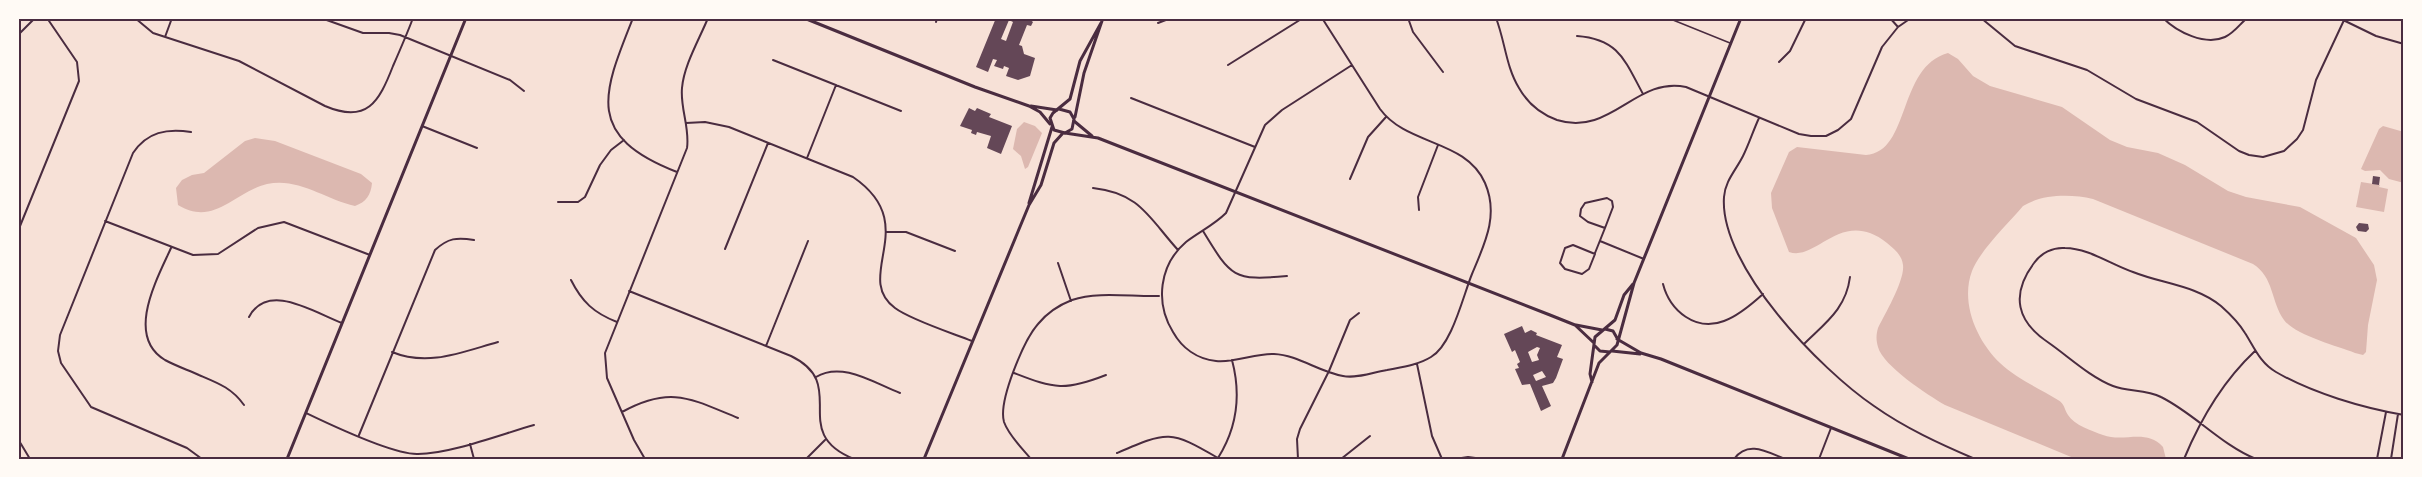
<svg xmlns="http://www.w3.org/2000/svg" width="2422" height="477" font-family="'IBM Plex Sans',sans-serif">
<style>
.water{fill:#dcb8b0}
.building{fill:#644757;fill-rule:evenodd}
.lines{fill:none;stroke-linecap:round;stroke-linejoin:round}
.service{stroke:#4a2c40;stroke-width:1.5}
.minor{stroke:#4a2c40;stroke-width:2}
.tertiary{stroke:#4a2c40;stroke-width:3}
.secondary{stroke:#4a2c40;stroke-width:3}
.neatline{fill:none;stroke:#4a2c40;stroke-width:2}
</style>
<rect width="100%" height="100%" fill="#f7e1d7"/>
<path class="water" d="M1948 53 1958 59 1973 76 1990 86 2062 107 2110 140 2127 147 2158 153 2185 165 2228 191 2246 197 2300 207 2356 238 2374 265 2377 280 2368 325 2366 352 2363 355 2355 353C2337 346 2295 335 2284 320 2271 302 2274 277 2253 264L2093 199C2071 194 2042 194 2023 206 2008 224 1981 249 1972 271 1960 303 1977 341 2000 363 2017 379 2039 388 2058 400 2065 404 2064 409 2068 415 2074 425 2092 431 2103 435 2124 443 2146 428 2163 447L2166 459H2076L1945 405C1928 395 1883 366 1878 347 1876 340 1876 335 1878 328 1885 314 1905 280 1903 265 1902 255 1894 249 1887 243 1841 207 1817 262 1789 252L1772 208 1771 193 1789 152 1797 147 1866 155C1911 152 1897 67 1948 53Z
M1024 122 1035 126 1042 133 1028 167 1025 169 1021 156 1013 149 1017 129Z
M2383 126 2404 132V183L2389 179 2380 170 2365 171 2361 169 2379 129Z
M255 138 275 141 361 174 372 183C371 195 366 202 355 206 325 199 298 177 267 184 234 192 214 227 178 205L176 188 182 180 192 175 204 173 245 141Z
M2361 182 2380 185 2379 187 2388 189 2384 212 2356 207Z"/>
<path class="building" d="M996 18H1033L1032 20 1029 19 1033 22 1031 26 1027 25 1019 45 1022 46 1024 54 1035 58 1030 76 1018 80 1006 76 1009 68 1004 66 1003 69 994 66 997 60 993 59 988 72 976 67ZM1009 20 1013 22 1006 41 1001 39Z
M969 108 975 111 977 108 991 114 989 117 1012 126 1001 154 987 148 991 136 977 132 976 135 971 133 972 130 960 126Z
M2373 176 2380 177 2379 185 2372 184Z
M2359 223 2368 224 2369 229 2366 232 2358 231 2356 227Z
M1522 326 1525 333 1531 330 1537 333 1536 335 1562 345 1557 357 1563 359 1556 378 1553 383 1542 386 1551 406 1541 411 1530 384 1522 385 1515 369 1519 368 1517 364 1520 362 1515 350 1512 352 1504 334ZM1537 347 1540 348 1537 355 1539 360 1532 362 1528 352ZM1542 371 1546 377 1536 381 1533 375Z"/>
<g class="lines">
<path class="service" d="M1668 18 1730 43"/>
<path class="minor" d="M135 18 153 33 239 61 325 106C367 124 379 102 393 66 400 50 407 34 413 18
M321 18 363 33H389L400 35 510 80 524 91
M633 18C602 95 585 136 677 172
M1322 18 1380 109C1407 146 1466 139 1485 183 1499 215 1485 243 1472 274 1463 296 1452 345 1431 357 1418 365 1402 367 1387 370 1374 372 1356 379 1343 376 1319 372 1298 355 1274 354 1255 353 1236 363 1216 361 1197 359 1182 348 1173 332 1155 303 1159 265 1186 242 1199 232 1214 225 1226 213L1265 125 1282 110 1352 65
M1408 18 1413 32 1443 72
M1496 18C1505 41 1506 67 1519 88 1528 104 1541 114 1557 120 1611 137 1636 76 1686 87L1799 134 1811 136H1826L1838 130 1851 119 1882 47 1898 27 1911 18
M1890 18 1898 27
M1981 18 2015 46 2087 70 2136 99 2197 122 2239 151 2249 155 2263 157 2284 151 2297 139 2303 130 2316 80 2345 18
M2163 18C2177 32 2205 46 2225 37 2234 33 2240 24 2247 18
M2339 18 2376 36 2404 44
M936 22 937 18
M1158 23 1171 18
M18 35 35 18
M1577 36C1619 39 1625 61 1643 94
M165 37 172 18
M773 60 901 111
M1779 62 1790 51 1806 18
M1228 65 1303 18
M1131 98 1255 147
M1759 118C1753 131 1749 144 1743 156 1736 170 1725 181 1724 197 1719 266 1821 370 1874 406 1905 428 1940 444 1975 459
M686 123 705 122 729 127 853 177C923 225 852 276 895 308 911 320 952 333 972 341
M422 126 477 148
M191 132C167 128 147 132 133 153L60 335 58 351 61 363 91 407 187 448 202 459
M807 158 836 85
M1350 179 1368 137 1386 117
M1093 188C1140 193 1149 218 1178 250
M1607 198 1612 201 1613 207 1605 228 1588 222 1580 216 1581 209 1585 203Z
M558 202H578L585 197 600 165 611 150 624 140
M1419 210 1418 197 1438 145
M105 221 193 255 218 254 258 228 284 222 370 255
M18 231 79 81 77 62 47 18
M1203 231C1231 277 1233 281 1287 276
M887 232H906L955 251
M1600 241 1644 259
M1573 245 1595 254 1589 269 1582 274 1565 269 1560 263 1565 248Z
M171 248C157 279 125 336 165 360 176 366 188 370 199 375 218 383 232 388 244 405
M725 249 768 143
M1595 253 1605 228
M1058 263 1071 301
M571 280C582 302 594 313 617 322
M1663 284C1670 311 1696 332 1724 321 1738 316 1752 304 1763 294
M629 291 791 356C851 385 787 432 854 459
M249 317C268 281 315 313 342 323
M1804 344C1825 323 1846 309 1850 277
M766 346 808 241
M392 352C428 367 462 352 498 342
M1417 364 1432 436 1442 459
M1014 373C1055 389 1065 391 1106 375
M816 377C842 361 874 383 900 393
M622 412C671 385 691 399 738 418
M306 413C331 425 393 455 418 454 450 454 502 434 534 425
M359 435 435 250C448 238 457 237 474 240
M18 439 30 459
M470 444 474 459
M1117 453C1168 431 1170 430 1218 458
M1218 458C1237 428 1241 394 1232 360
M645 459 634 440 607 378 605 353 687 148C690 128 680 108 682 88 684 65 699 40 708 18
M806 459 825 440
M1031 459C1022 448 1009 436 1004 422 998 401 1024 340 1038 324 1047 313 1059 305 1072 300 1098 291 1132 297 1159 296
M1298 459 1297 439 1300 429 1329 371 1350 320 1359 313
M1341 459 1370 436
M1455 459 1468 457 1483 459
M1734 459C1748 440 1767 452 1785 459
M1819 459 1831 428
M2184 459C2201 418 2223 381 2255 351
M2256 459C2220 444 2195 414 2161 397 2146 389 2128 392 2113 386 2090 377 2069 357 2049 343 2017 322 2010 295 2034 263 2041 253 2053 247 2065 248 2088 248 2112 265 2133 272 2163 284 2195 285 2221 306 2230 314 2239 323 2245 333 2254 347 2260 363 2276 372 2312 393 2363 408 2404 415
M2377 459 2386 412
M2391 459 2398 414"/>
<path class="tertiary" d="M804 18 975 87 1029 106 1040 112 1050 124
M1031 106 1057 110
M1074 121 1092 136
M1065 133 1098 138 1550 315 1575 325 1594 343
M1576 325 1602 330
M1605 329 1613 331 1617 338
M1617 339 1641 353 1661 359 1909 459
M1595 346 1600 351 1610 352
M1612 351 1640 354
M1592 382 1590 374 1595 337 1615 320 1624 295 1633 284
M287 459 466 18
M1562 459 1599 363 1617 345 1634 283 1741 18"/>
<path class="secondary" d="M1059 109 1070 112 1074 119 1072 129 1065 133 1054 130 1050 118 1053 113 1070 99 1080 61 1101 23
M1075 117 1084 73 1103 18
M1029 203 1052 127
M924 459 1029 205 1041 185 1054 143 1063 133"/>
</g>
<rect width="2422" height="477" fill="none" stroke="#fffaf5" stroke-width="39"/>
<rect x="20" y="20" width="2382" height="438" class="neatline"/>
</svg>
